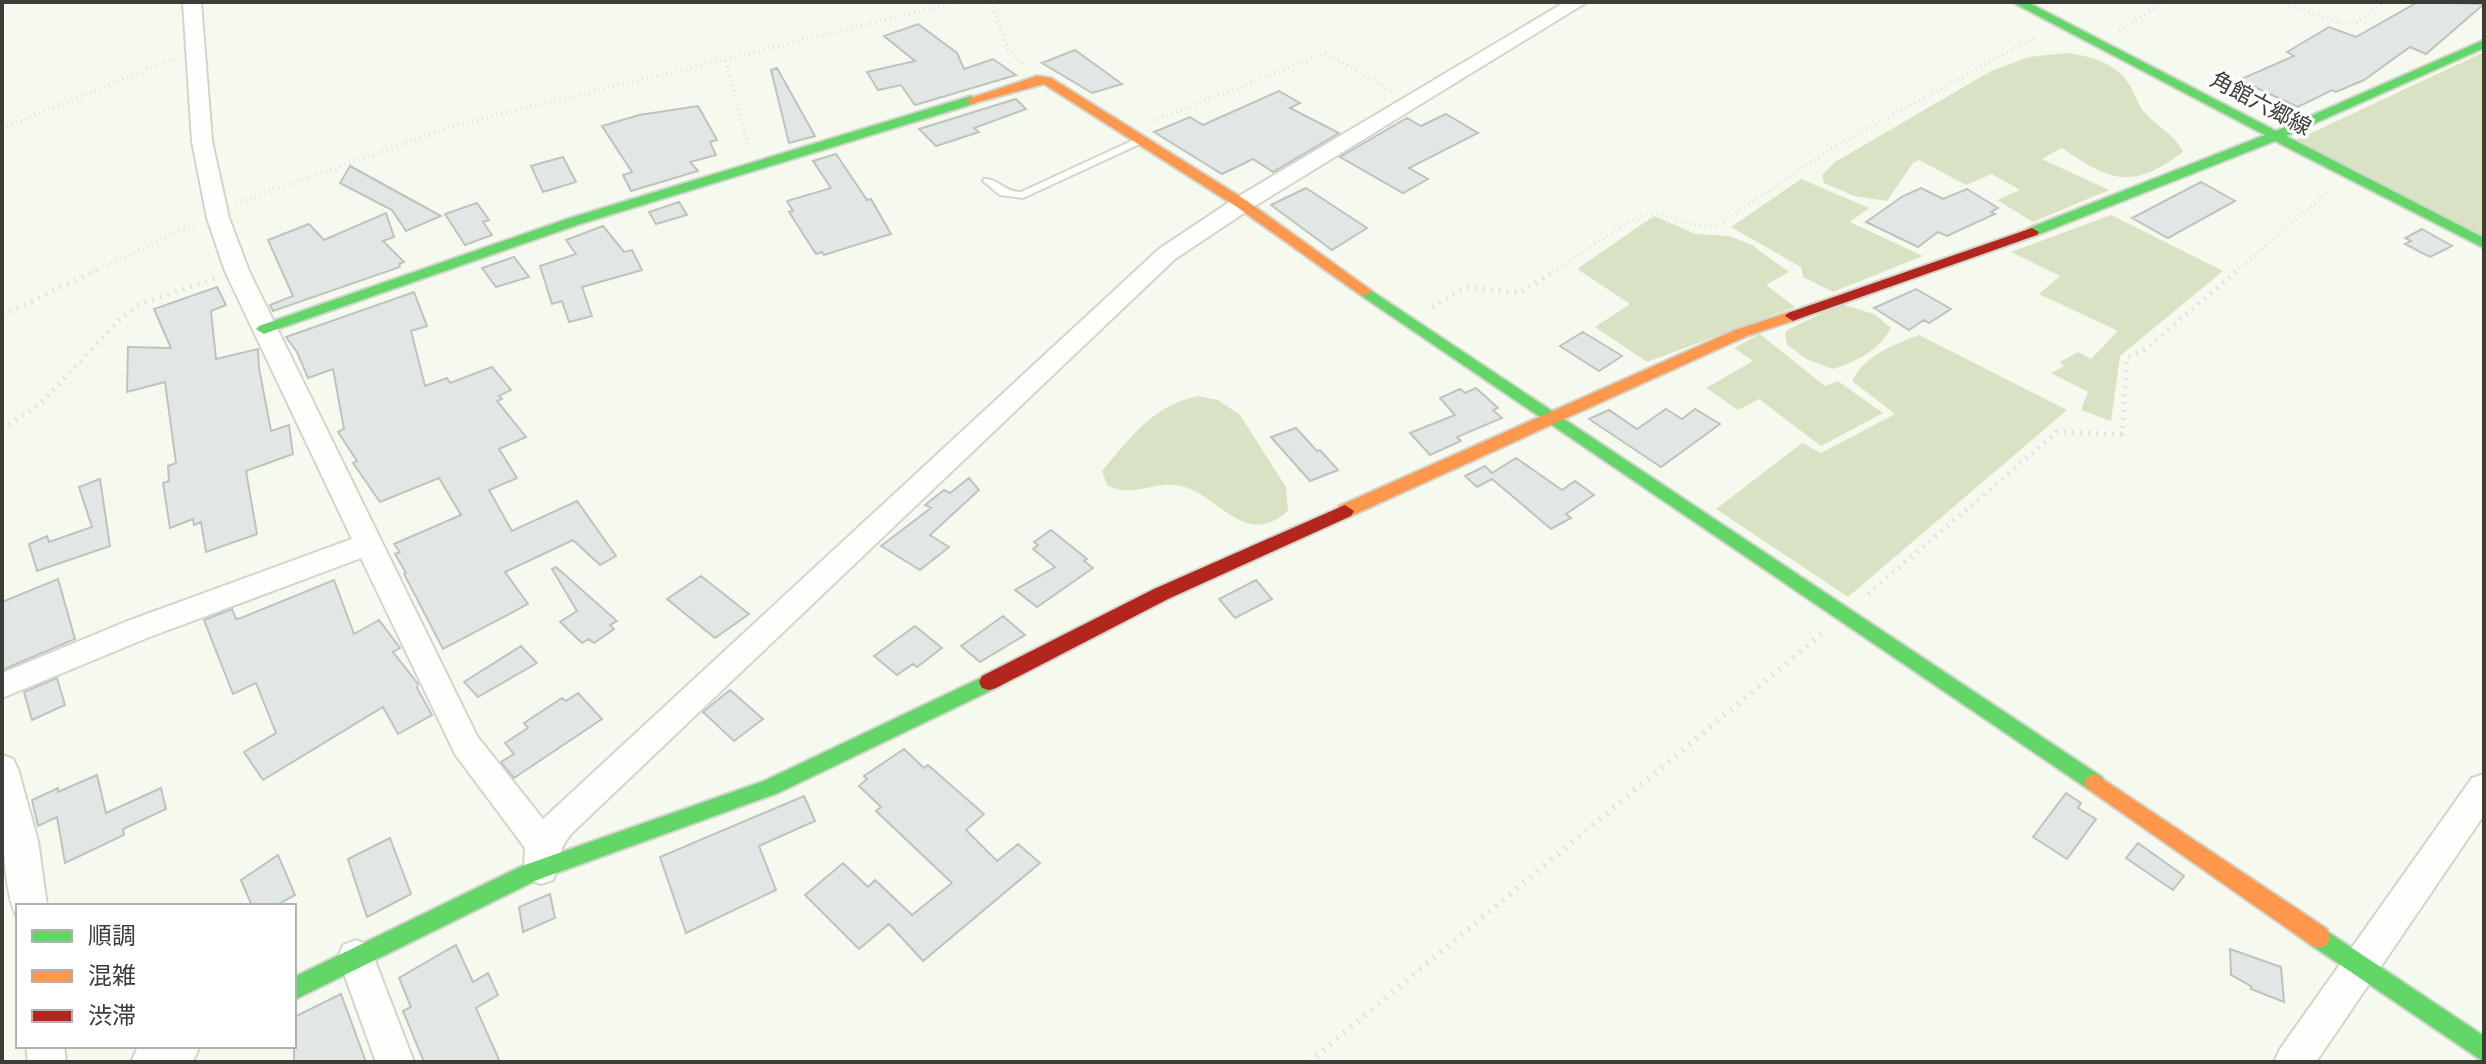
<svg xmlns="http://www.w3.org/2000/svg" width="2486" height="1064" font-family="'Public Sans','Noto Sans JP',sans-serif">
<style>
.green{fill:#d9e3c3}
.building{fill:#e2e7e5;stroke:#bec3c0;stroke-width:2}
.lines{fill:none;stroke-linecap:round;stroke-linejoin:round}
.lane-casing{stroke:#d2d5cc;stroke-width:4}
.street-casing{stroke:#d2d5cc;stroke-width:4}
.fast-casing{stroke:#d2d5cc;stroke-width:4}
.slow-casing{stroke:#d2d5cc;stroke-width:4}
.jam-casing{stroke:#d2d5cc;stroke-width:4}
.path-far2{stroke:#e2e3e0;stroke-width:4;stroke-dasharray:1 4;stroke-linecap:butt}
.path-far1{stroke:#e2e3e0;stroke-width:5;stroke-dasharray:2 6;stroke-linecap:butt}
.path{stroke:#e2e3e0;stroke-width:6;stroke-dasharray:2 7;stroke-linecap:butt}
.lane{fill:#fefefc;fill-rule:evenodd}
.street{fill:#fefefc;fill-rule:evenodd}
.fast{fill:#63d668;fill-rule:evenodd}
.slow{fill:#ff974d;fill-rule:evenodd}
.jam{fill:#b3261e;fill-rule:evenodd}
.labels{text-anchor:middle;stroke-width:6;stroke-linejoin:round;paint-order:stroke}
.far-street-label{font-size:22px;fill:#3b3e36;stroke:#fff}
</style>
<rect width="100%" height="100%" fill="#f6faee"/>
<path class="green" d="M2484 52V237L2292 142Z
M2066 53C2093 56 2120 64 2133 91 2138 101 2140 109 2149 117 2162 130 2175 135 2183 152 2132 190 2111 182 2062 148L2042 159 2109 190 2033 222 1997 200 2020 190 1992 174 1966 185 1919 160 1913 163 1887 201 1854 196 1824 183 1822 175 1835 162 1991 71 2029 57Z
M1801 179 1869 208 1850 222 1923 256 1833 292 1803 277 1801 267 1731 227Z
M2111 215 2223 271 2120 356 2111 421 2081 410 2088 392 2051 373 2064 366 2060 362 2078 352 2091 359 2118 331 2039 294 2060 276 2011 252Z
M1654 216 1696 234 1729 236 1752 245 1789 272 1766 285 1795 307 1647 362 1595 327 1630 304 1577 269Z
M1841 304 1874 314 1891 328C1878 351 1857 361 1833 369L1808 360 1787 345 1785 333 1789 329Z
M1760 334 1825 386 1838 381 1883 413 1821 446 1759 399 1738 410 1706 388 1753 361 1734 348Z
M1919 335 2067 410 1848 597 1716 509 1802 443 1821 453 1895 414 1852 381C1865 355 1893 345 1919 335Z
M1198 396 1218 400 1240 415 1286 487 1288 511C1242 552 1216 488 1175 485 1148 483 1134 498 1107 485L1102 471C1130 438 1153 405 1198 396Z"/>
<path class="building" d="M2418 2 2484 4 2426 54 2410 47 2364 80 2336 92 2332 90 2298 107 2239 80 2294 56 2287 52 2329 27 2356 37Z
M918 24 957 53 964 69 993 59 1016 75 915 105 901 85 878 90 867 72 915 61 884 36Z
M1075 50 1122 84 1092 93 1042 63Z
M777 68 815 136 789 143 771 70Z
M1279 91 1300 103 1290 108 1339 133 1273 172 1253 159 1222 174 1154 132 1190 117 1203 125Z
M1016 99 1026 109 974 128 979 132 936 146 919 129Z
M698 106 717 140 710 142 716 155 690 162 698 171 631 191 623 175 632 172 602 126 639 115Z
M1446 114 1478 133 1409 168 1428 179 1403 193 1340 157 1407 118 1421 126Z
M836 154 867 200 871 199 891 234 824 255 822 252 816 254 789 212 793 211 787 201 831 188 813 161Z
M563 157 576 182 543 192 531 166Z
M350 166 390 188 441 216 406 231 392 210 340 183Z
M2201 182 2235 201 2168 238 2132 218Z
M1306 188 1367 228 1332 250 1271 205Z
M1921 188 1943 199 1967 189 1998 208 1991 212 1995 214 1947 236 1938 232 1918 247 1866 222 1903 196Z
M679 202 687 215 656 224 649 212Z
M477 203 489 220 483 222 492 235 465 245 445 214Z
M386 213 394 237 383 241 404 262 399 264 400 267 273 311 270 305 293 296 268 240 309 224 324 240Z
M603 226 624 252 632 250 642 270 582 287 592 316 569 322 562 301 552 304 540 266 576 254 566 240Z
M2422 229 2452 246 2430 257 2405 244 2411 241 2405 238Z
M514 257 529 277 496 287 482 268Z
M217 287 226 305 211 311 216 359 258 349 259 368 271 431 289 425 293 454 246 471 257 534 206 552 201 522 194 525 193 519 170 528 163 483 169 481 168 466 176 463 165 382 127 392 128 347 171 348 154 309Z
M1916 289 1951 309 1929 323 1924 320 1909 330 1874 308Z
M414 292 427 326 411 331 425 386 447 378 450 383 492 367 511 390 499 396 502 399 497 401 526 437 499 449 517 478 489 490 512 531 577 501 616 556 600 565 573 540 505 572 528 604 443 649 404 574 406 573 395 554 400 552 394 544 461 515 439 478 380 502 353 463 357 461 338 432 344 429 333 369 308 378 297 352 286 337Z
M1583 332 1622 356 1599 371 1560 346Z
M1476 388 1498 408 1493 410 1502 418 1457 437 1461 441 1430 455 1410 433 1455 415 1440 398 1460 389 1465 393Z
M1666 409 1682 419 1695 409 1720 424 1661 467 1589 419 1609 410 1637 429Z
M1296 428 1317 451 1320 450 1338 470 1310 481 1271 437Z
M1516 458 1562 490 1575 481 1594 495 1566 514 1571 518 1551 529 1492 479 1477 487 1465 476 1485 466 1492 473Z
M969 478 979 490 930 535 949 547 920 570 881 546 931 508 925 505 944 490 950 493Z
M100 479 110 546 37 571 29 544 47 536 49 542 92 527 79 487Z
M1051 530 1087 559 1084 561 1093 568 1037 607 1015 590 1055 567 1033 549 1038 545 1034 542Z
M556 567 617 621 610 625 614 629 594 643 589 639 582 643 560 622 577 611 552 569Z
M701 576 749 614 715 638 667 599Z
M58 579 75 639 2 670V602Z
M334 580 354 634 379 620 400 648 393 652 418 684 417 688 432 715 398 734 383 707 263 780 244 752 276 733 256 683 233 694 204 620 232 609 236 619 241 618Z
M1256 580 1272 599 1235 618 1219 599Z
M1003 616 1025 635 980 662 961 646Z
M915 626 942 648 917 667 913 664 897 675 874 656Z
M521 646 537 663 478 697 464 682Z
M57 678 65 705 32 720 24 692Z
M730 690 763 719 734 741 703 712Z
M578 693 602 719 514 778 501 762 514 754 505 743 528 728 524 723 562 698 566 701Z
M904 749 924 768 928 765 984 814 966 830 997 861 1018 844 1040 863 923 961 889 924 859 949 805 895 843 863 868 887 875 880 912 915 952 883 876 811 881 807 859 786 867 779 864 776Z
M97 775 106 813 161 788 166 809 123 829 124 835 65 863 57 817 38 826 32 800 58 788V792Z
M2066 793 2081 803 2078 808 2096 819 2067 859 2033 837Z
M804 796 815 821 759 846 776 890 686 933 660 857Z
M390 838 411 894 367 917 348 859Z
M2138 843 2184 876 2173 890 2126 858Z
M278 855 295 895 275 906H252L241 880Z
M550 894 555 918 523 932 519 907Z
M456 945 473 982 488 973 498 995 476 1008 500 1062H424L403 1011 411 1007 399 978Z
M2230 949 2281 967 2284 1002 2251 989V986L2231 975Z
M341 994 366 1062H294V1017Z"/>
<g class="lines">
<defs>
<path id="lane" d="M1140 137 1144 138V142L1023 198 1000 195 983 181 984 179C998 178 1004 192 1021 192Z"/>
<path id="street" d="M183 2H201L212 141 229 218 249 271 477 736 543 819 1159 249 1234 199 1565 2H1587L1250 209 1175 259 572 833C555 853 563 859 553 880L541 884 529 880 524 869 525 848 455 754 361 558 147 638 2 698V673L125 622 352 539 225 271 207 218 192 141Z
M2 755 13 759 18 769 38 841 47 906H18V918C0 892 2 790 2 755Z
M2484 774V815L2316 1062H2274L2280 1049 2472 778Z
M356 940 369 945 414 1062H376L338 957 343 945Z
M26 1046H64L66 1062H28Z
M142 1046H200L194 1059 189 1062H131L137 1049Z"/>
<path id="fast" d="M2012 2H2027L2276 131 2484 40V48L2286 136 2484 238V248L2275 141 2037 235H2027V229L2265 135Z
M971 96 977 100 976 103 580 224 269 332 264 334 256 329 259 326 570 218Z
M1364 286 2102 777 2106 783 2102 789 2095 792 2088 789 1359 294V288Z
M989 674 996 676 999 682 996 688 778 793 537 880 294 1000V977L522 866 764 781Z
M2319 926 2484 1036V1062L2311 945 2308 937 2311 929Z"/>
<path id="slow" d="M1037 76 1051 78 1247 201 1372 291 1364 296 1359 294 1237 207 1044 84 971 104 965 100Z
M1793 311 1801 316 1798 319 1747 336 1351 516 1345 517 1336 511 1339 506 1735 330Z
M2095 774 2327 929 2330 937 2327 945 2319 948 2311 945 2088 789 2084 783 2088 777Z"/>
<path id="jam" d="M2032 228 2039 232 2037 235 1798 319 1793 321 1785 316 1788 313Z
M1345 505 1354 511 1351 516 1168 599 996 688 989 690 982 688 979 682 982 676 1154 589Z"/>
</defs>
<use href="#lane" class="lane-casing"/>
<use href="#street" class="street-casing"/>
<use href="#fast" class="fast-casing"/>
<use href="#slow" class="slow-casing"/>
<use href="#jam" class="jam-casing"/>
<path class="path-far2" d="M991 2 1008 50 1023 64
M2280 2 2342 23 2354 24 2384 2
M2119 31 2165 2
M726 61 748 146
M1153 121 1326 53 1392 91
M2 128 175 58
M236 203 457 125 957 2
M93 272 174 233 198 225
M1553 272C1572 260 1633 214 1652 214 1677 213 1693 232 1719 225L1829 150 2035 37
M2235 272 2329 191"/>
<path class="path-far1" d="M1432 307 1467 287 1520 293 1556 270
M2 315 97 270
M2 429 39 405 121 318 138 305 215 278
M1868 594 2057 432 2122 434 2127 358 2146 349 2238 270"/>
<path class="path" d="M1309 1062 1824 632"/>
<use href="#lane" class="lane"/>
<use href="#street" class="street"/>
<use href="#fast" class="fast"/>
<use href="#slow" class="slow"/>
<use href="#jam" class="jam"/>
</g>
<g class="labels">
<g class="far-street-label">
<text transform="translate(2261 103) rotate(28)" y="8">角館六郷線</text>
</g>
</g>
<rect width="2486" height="1064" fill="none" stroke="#3b3e36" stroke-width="8"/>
<rect x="16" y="904" width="280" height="144" fill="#ffffff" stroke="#b1b2af" stroke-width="2"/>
<rect x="32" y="930" width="40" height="12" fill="#63d668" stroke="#b1b2af" stroke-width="2"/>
<text x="88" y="944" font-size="24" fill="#3b3e36">順調</text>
<rect x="32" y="970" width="40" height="12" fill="#ff974d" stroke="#b1b2af" stroke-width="2"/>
<text x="88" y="984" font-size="24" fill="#3b3e36">混雑</text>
<rect x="32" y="1010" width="40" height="12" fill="#b3261e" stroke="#b1b2af" stroke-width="2"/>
<text x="88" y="1024" font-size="24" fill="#3b3e36">渋滞</text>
</svg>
